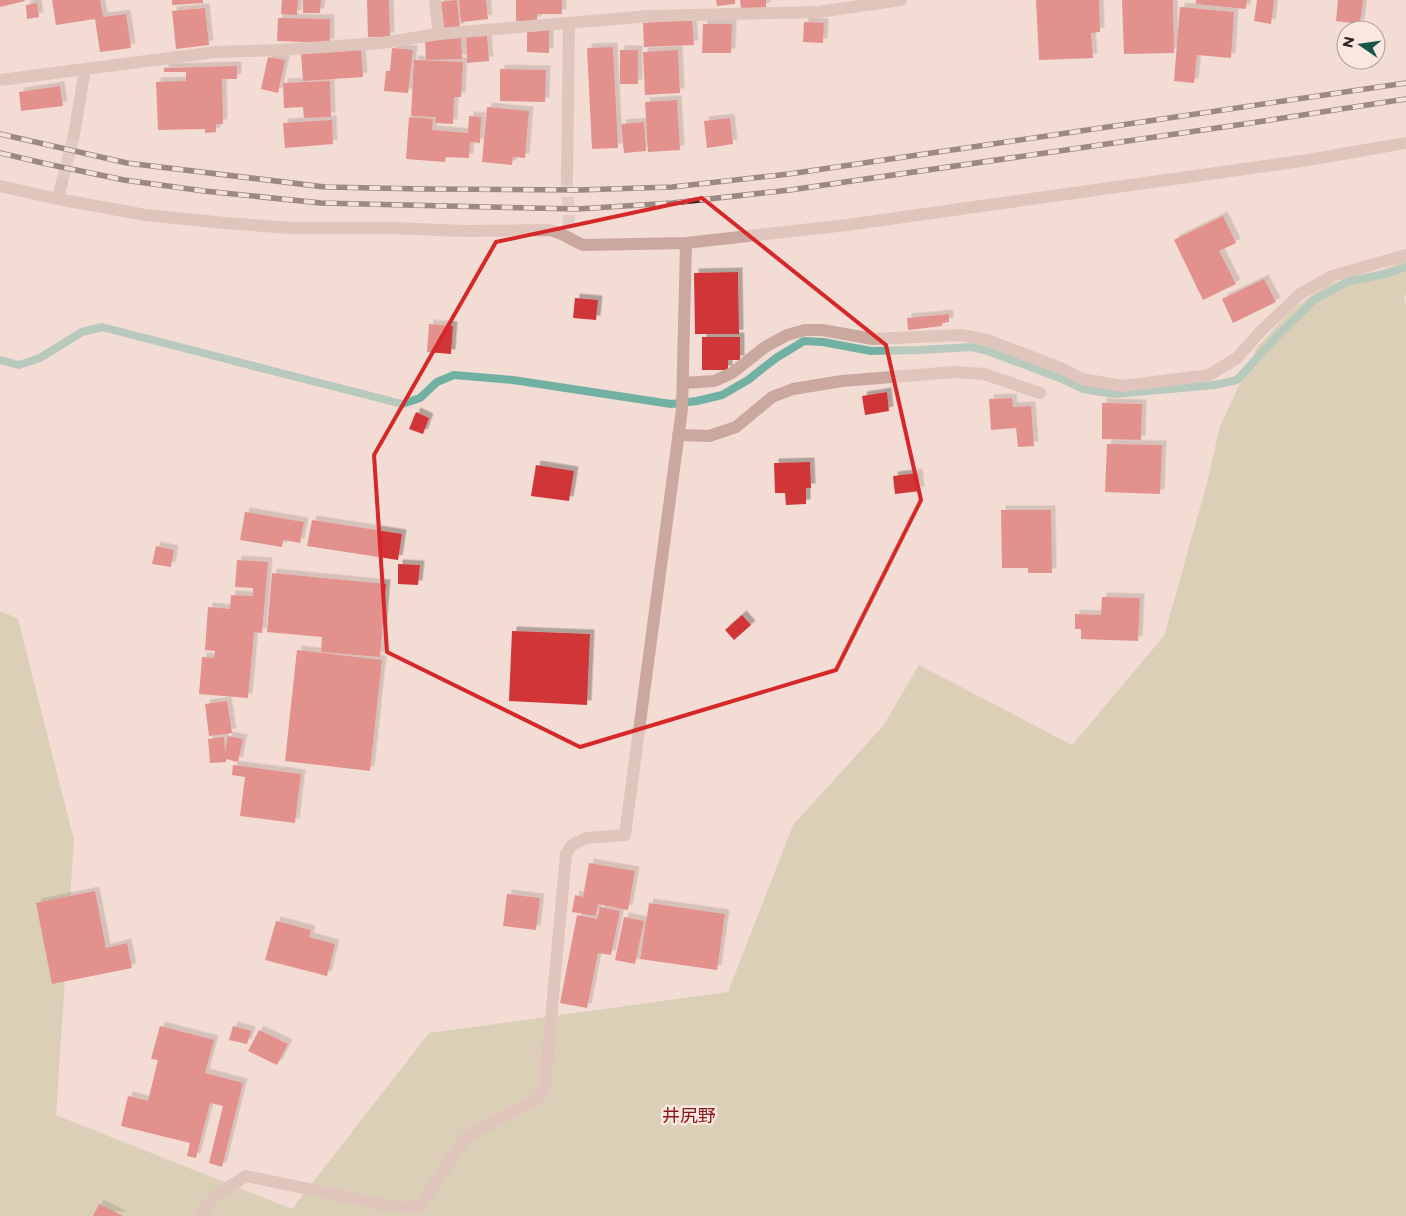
<svg xmlns="http://www.w3.org/2000/svg" width="1406" height="1216" font-family="Montserrat,'Noto Sans JP',sans-serif">
<style>
.green{fill:#bec294}
.lines{fill:none;stroke-linecap:round;stroke-linejoin:round}
.stream{stroke:#71b1a3;stroke-width:8}
.building{fill:#d03538;filter:url(#shadow)}
.minor-tunnel{stroke:#ccb7b1;stroke-width:12;stroke-dasharray:12 6;stroke-linecap:butt}
.minor{stroke:#caa8a0;stroke-width:12}
.rail-casing{stroke:#342424;stroke-width:5.5}
.rail{stroke:#fae7e0;stroke-width:4;stroke-dasharray:11;stroke-linecap:butt}
.marked{fill:none;stroke:#d62828;stroke-width:4;stroke-linejoin:round}
.labels{text-anchor:middle;stroke-width:5;stroke-linejoin:round;paint-order:stroke}
.quarter-label{font-size:18px;fill:#88171a;stroke:#fae7e0}
</style>
<defs>
<filter id="shadow"><feDropShadow dx="4.5" dy="-4.5" stdDeviation="0" flood-color="#0004"/></filter>
</defs>
<rect width="100%" height="100%" fill="#f2dcd4"/>
<path class="green" d="M1406 261V295L1404 296 1406 306V1216H0V611L18 619 74 840 56 1115 292 1209 429 1033 728 992 793 825 883 726 919 665 1072 745 1164 636 1207 483 1220 426 1257 347 1293 309 1326 285 1381 270Z"/>
<g class="lines">
<path class="stream" d="M0 360 19 365 40 358 82 332 102 327 402 404 420 398 437 382 454 375 513 380 671 404 697 401 722 395 748 380 776 358 804 341 823 342 871 351 919 350 972 347 988 351 1062 379 1083 389 1114 394 1215 385 1237 380 1278 335 1314 300 1349 281 1386 274 1406 267"/>
</g>
<path class="building" d="M0 0H24L25 1 0 7Z
M52 0H100L103 17 126 14 131 48 100 52 95 19 56 25Z
M172 0H203V3L172 5Z
M282 0H298L297 15 281 14Z
M303 0H321L320 13H303Z
M367 0H389L390 37H368Z
M457 0 460 28 442 30 439 2Z
M459 0H486L488 19 461 22Z
M516 0H562V14H537V21H516Z
M716 0H735V4L717 6Z
M740 0H766V7L741 9Z
M1036 0H1099L1100 32 1091 33 1093 58 1039 60Z
M1122 0H1173L1174 53 1124 54Z
M1196 0H1247L1246 9 1196 4Z
M1257 0H1274L1271 24 1254 21Z
M1338 0H1363L1360 24 1336 21Z
M37 3 39 17 27 19 26 5Z
M1180 7 1234 12 1231 58 1197 55 1194 83 1174 81Z
M205 8 209 45 176 49 172 11Z
M278 18 330 19V43L277 41Z
M692 20 694 45 644 47 643 23Z
M804 22 824 23 823 43 803 42Z
M703 24H732L731 53H702Z
M527 30H549V53L527 52Z
M487 36 489 61 467 63 466 37Z
M461 38 462 59 426 60 425 39Z
M613 47 618 148 592 149 587 48Z
M392 48 413 50 408 93 384 91 386 71H390Z
M361 50 363 77 303 81 301 54Z
M620 50H638V84H620Z
M678 50 680 93 645 95 643 52Z
M268 57 285 60 278 93 261 89Z
M414 60 463 62 461 97H454L453 124 435 123 436 117 411 116Z
M237 66V79H222L223 124H216V132L205 133V129L158 130 156 82 186 81V72H164V68Z
M500 69 546 70 545 102 500 101Z
M330 81 331 117 304 118 303 107 284 108 283 83Z
M60 86 63 106 21 111 19 92Z
M677 100 680 150 648 152 645 102Z
M487 107 529 111 525 158 513 157 512 165 482 162Z
M469 116 481 117 480 143 470 142 469 158 446 157 445 162 406 159 409 117 433 119 432 130 468 133Z
M730 118 733 144 707 148 704 121Z
M332 120 333 144 285 148 283 123Z
M644 122 646 151 624 153 621 124Z
M1223 216 1236 243 1219 251 1236 284 1203 300 1174 240Z
M738 272 739 334H695L694 273Z
M1264 279 1276 302 1233 323 1222 299Z
M575 298 598 300 596 320 573 318Z
M949 314V322L942 323V326L908 330 907 318Z
M429 324 453 326 451 354 427 352Z
M702 337H740V360H728V370H702Z
M887 392 889 411 865 415 862 396Z
M1012 398 1013 407 1031 406 1034 446 1018 447 1016 428 991 430 989 399Z
M1102 403 1142 404 1141 440 1102 439Z
M416 412 429 418 423 434 409 429Z
M1107 444 1162 445 1160 494 1105 492Z
M810 462 811 488H806V504L786 505 785 493H775L774 463Z
M536 465 574 471 569 501 531 496Z
M918 473 920 491 895 494 893 476Z
M1001 510H1051L1052 573H1028V568H1002Z
M245 512 304 522 300 543 283 540 282 547 240 540Z
M312 520 402 534 398 560 307 546Z
M156 546 174 550 171 567 152 564Z
M237 560 268 562 262 633 254 632 248 698 199 694 202 657 214 658 215 651 205 650 208 607 230 609 231 595 253 596V588L235 587Z
M398 564 420 565 418 585 398 584Z
M272 573 386 584 380 657 321 652 322 637 267 632Z
M1102 597 1140 598 1138 641 1081 639V629H1075V614L1101 615Z
M742 615 751 625 734 640 725 630Z
M512 631 590 634 587 705 509 701Z
M297 650 382 660 370 771 285 761Z
M227 701 232 733 209 736 205 704Z
M228 736 243 739 238 762 226 759V762L210 763 208 739 224 737 225 752Z
M233 765 301 774 295 823 240 816 245 777 232 775Z
M589 863 635 871 628 910 598 904 596 916 572 912 575 895 583 897Z
M95 891 106 948 127 943 132 968 52 984 36 903Z
M507 894 540 898 536 930 503 926Z
M649 903 725 914 717 970 640 959Z
M600 907 620 911 611 955 598 953 587 1008 560 1003 577 915 597 919Z
M624 917 644 921 635 964 615 960Z
M276 921 311 930 309 937 335 944 327 976 265 960Z
M160 1026 214 1040 205 1073 243 1083 222 1167 209 1163 223 1106 210 1103 196 1158 187 1156 190 1143 121 1126 128 1096 148 1101 158 1060 151 1059Z
M233 1026 251 1031 247 1044 229 1040Z
M259 1030 288 1044 277 1065 248 1051Z
M99 1204 123 1216H93Z"/>
<g class="lines">
<path class="minor-tunnel" d="M567 179 569 225
M62 182 74 135"/>
<path class="minor" d="M435 0 439 34
M0 80 216 52 279 50 381 43 439 34 649 16 818 12 901 0
M74 135 85 69
M567 179 569 24
M0 186 58 199 145 215 225 223 291 228H393L464 231 548 230C561 231 572 241 584 245L686 243 847 225 1308 160 1406 143
M58 199 62 182
M683 383 714 381 732 373 765 347 787 335 805 330H822L873 339 961 335 987 340 1061 368 1082 379 1123 386 1209 375 1237 358 1260 332 1300 294 1332 276 1406 255
M678 435 709 436 736 427 772 397 793 389 842 381 954 372 984 374 1040 393
M199 1216 215 1196 246 1176 400 1208 420 1206 465 1138 540 1097 545 1085 566 854 572 845 586 838 625 835 682 409 686 243"/>
<defs>
<path id="rail" d="M0 134 127 163 325 187 424 189 578 190 672 187 789 174 1406 83
M0 153 47 164 124 180 204 191 321 203 577 209 672 203 790 190 1251 123 1406 99"/>
</defs>
<use href="#rail" class="rail-casing"/>
<use href="#rail" class="rail"/>
</g>
<path d="M0 0H1406V1216H0ZM702 198 886 345 921 500 836 670 580 747 387 652 374 455 496 242Z" fill="#f2dcd4" fill-opacity=".55" fill-rule="evenodd"/>
<path class="marked" d="M702 198 886 345 921 500 836 670 580 747 387 652 374 455 496 242Z"/>
<g class="labels">
<g class="quarter-label">
<text x="689" y="1122">井尻野</text>
</g>
</g>
<g transform="translate(1361 45) rotate(283)"><circle r="24" fill="#fae7e0" stroke="#ab9995"/>
<path d="M0-4L9 19L0 12L-9 19Z" fill="#17574b"/>
<text y="-8" font-size="14" font-weight="bold" text-anchor="middle" fill="#342424">N</text>
</g>
</svg>
